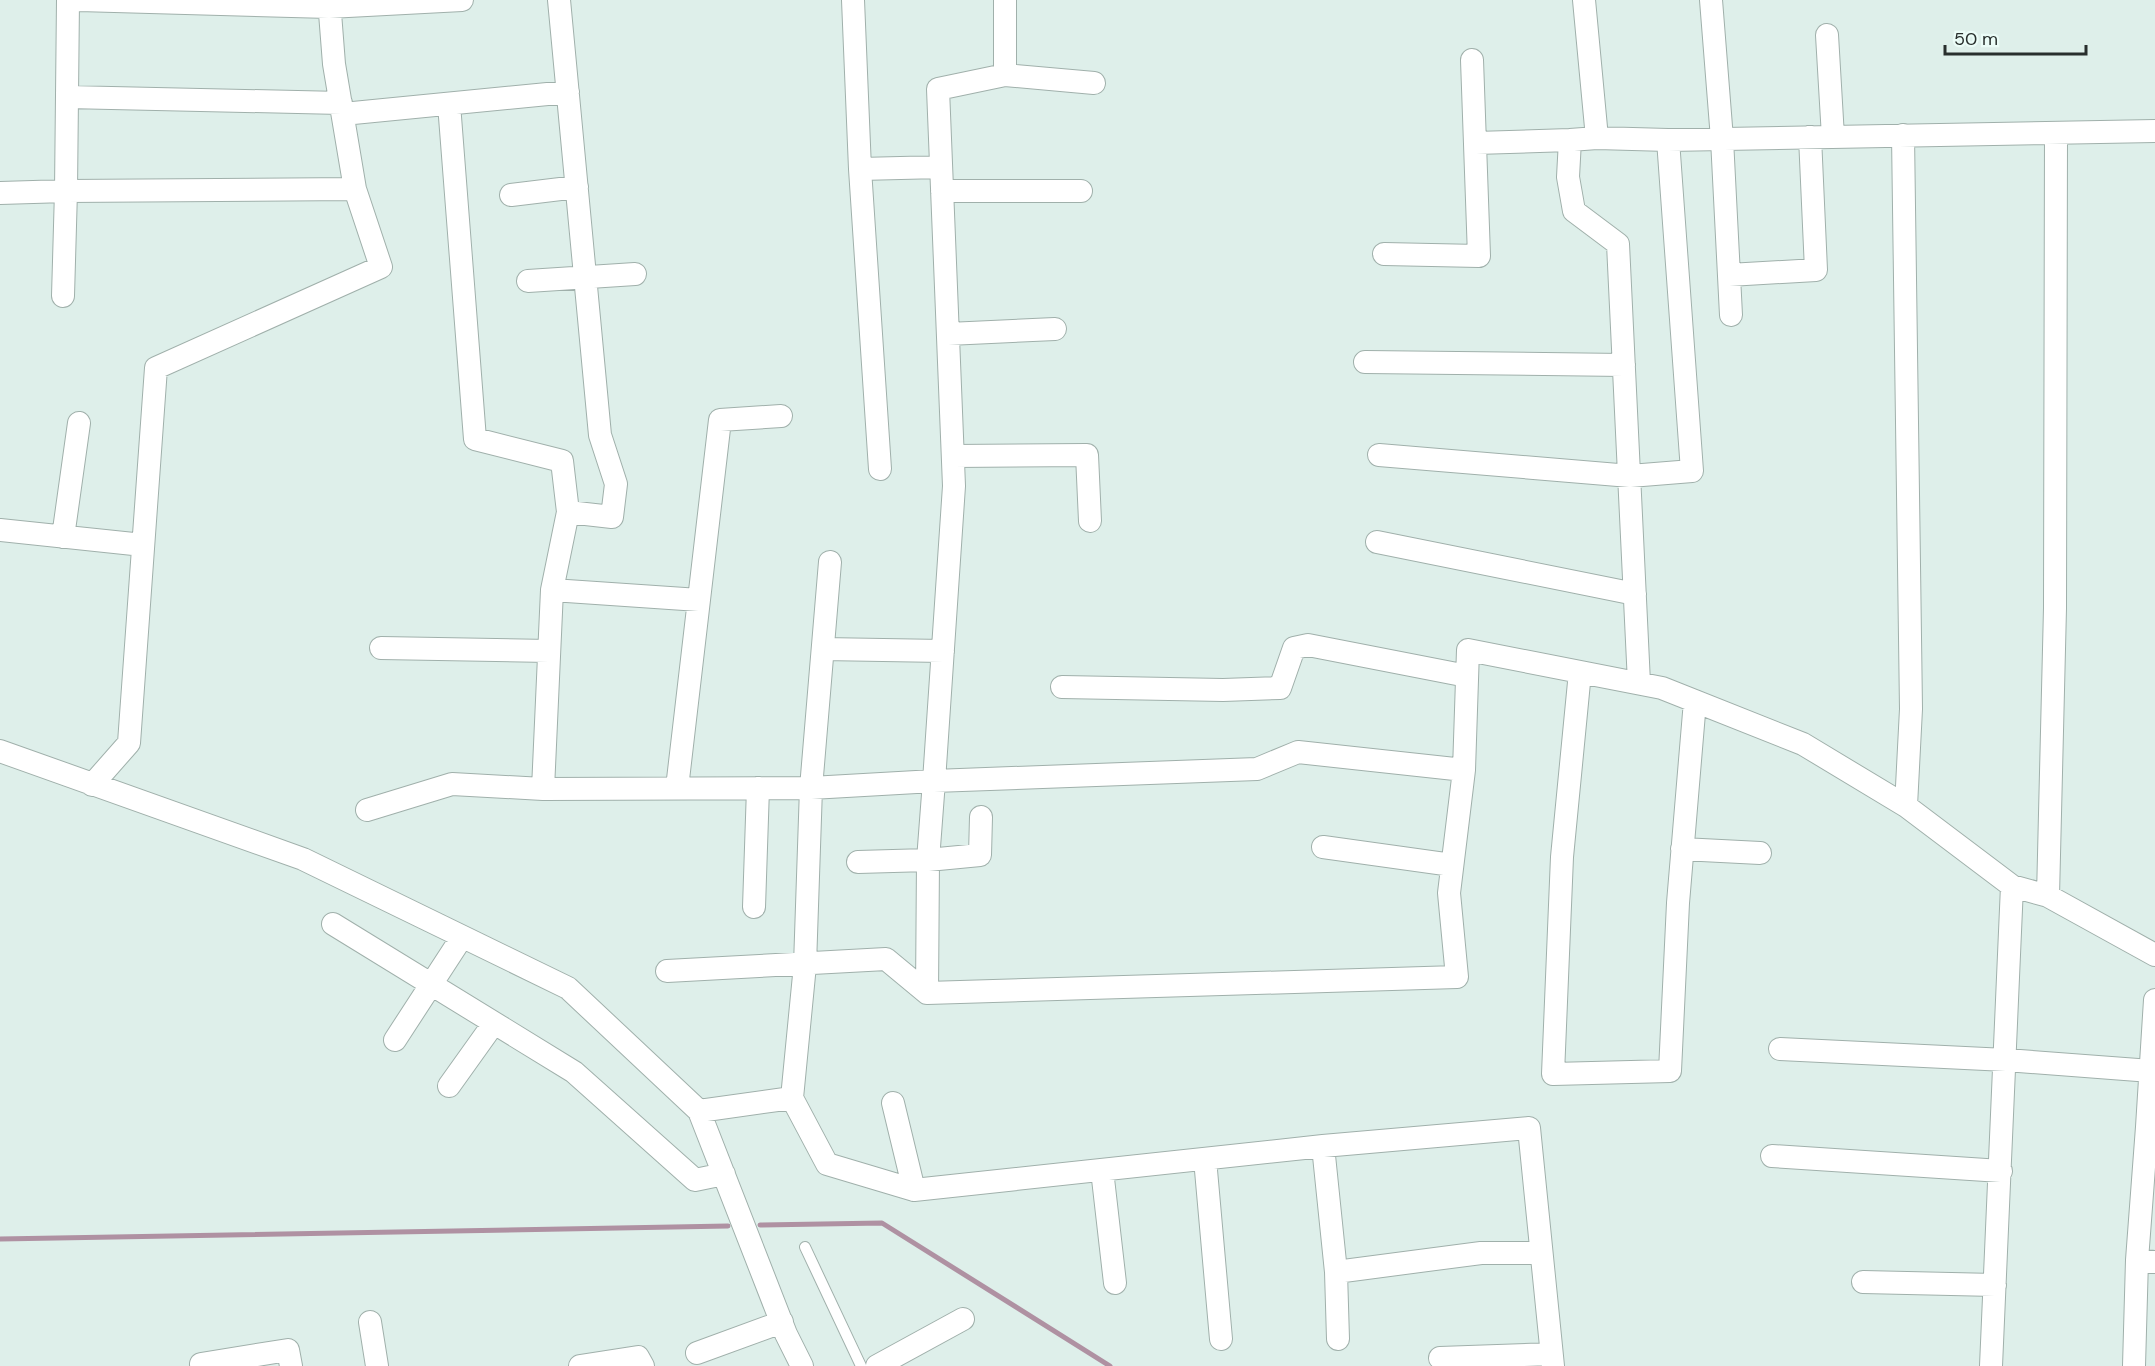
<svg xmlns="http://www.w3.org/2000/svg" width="2155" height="1366" font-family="'DM Sans',sans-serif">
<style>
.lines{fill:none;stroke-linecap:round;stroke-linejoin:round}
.stream{stroke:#af91a2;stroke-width:5}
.lane-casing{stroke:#a0b0ab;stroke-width:12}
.street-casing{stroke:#a0b0ab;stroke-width:24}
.lane{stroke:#fff;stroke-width:10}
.street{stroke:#fff;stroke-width:22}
</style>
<rect width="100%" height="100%" fill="#deefea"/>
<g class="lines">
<path class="stream" d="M760 1225 882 1223 1110 1366
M0 1239 728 1226"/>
<defs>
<path id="lane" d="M805 1247 861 1366"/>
<path id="street" d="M68 0 66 191 355 189
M79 0 329 7 462 0
M853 0 860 169
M1584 0 1597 138 1668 140 2155 131
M1711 0 1722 139 1731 315
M1827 35 1833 137
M1005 75 1094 83
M67 97 341 103
M449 104 475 439 562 461 568 512
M343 114 568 92
M1903 135 1911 709 1906 806
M1597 138 1570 140 1568 177 1574 211 1618 244 1639 683
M1476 143 1570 140
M942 191H1081
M0 193 66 191 63 296
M511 195 577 187
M1384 254 1479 256 1472 60
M1729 275 1816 270 1810 137
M528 281 635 274
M948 334 1055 329
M1365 362 1624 365
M1379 455 1630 476 1692 471 1668 140
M953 456 1087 455 1090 521
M880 469 860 169 941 167
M0 530 143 545
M63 537 79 423
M1377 542 1635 594
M552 590 699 600
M381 648 549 651
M823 649 943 651
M1580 672 1562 857 1553 1074 1670 1071 1678 903 1695 701
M1062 687 1223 690 1280 688 1294 648 1308 645 1467 676
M0 751 303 859 568 988 699 1111 792 1098 805 965 811 788 934 781 954 486 938 89 1005 75V0
M92 785 129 743 156 368 381 267 355 189 334 64 329 0
M677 788 720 420 781 416
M543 789 552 590 568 512 612 517 616 484 600 435 559 0
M367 810 452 784 543 789 811 788 830 562
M981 817 980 855 928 860 927 993 1457 977 1449 893 1464 770
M1323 847 1452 865
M1682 849 1760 853
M858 862 928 860 934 781 1257 769 1298 752 1464 770 1468 650 1662 688 1803 744 1906 806 2012 886 2048 896 2155 955
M2048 896 2055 608 2056 133
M754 907 758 788
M333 924 574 1072 695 1180 724 1174
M667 971 886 959 927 993
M395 1040 462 937
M1780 1049 2006 1060 2151 1071
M449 1086 494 1023
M792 1098 827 1164 914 1190 1323 1146 1529 1128 1553 1366
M893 1103 914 1190
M699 1111 786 1334 802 1366
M2147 1127 2155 1000
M2155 1128 2147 1127 2137 1260 2155 1262
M1323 1146 1336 1272 1338 1339
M1772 1156 2001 1171
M1205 1159 1221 1339
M1102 1170 1115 1283
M1336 1272 1481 1253H1541
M1863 1282 1995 1285
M370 1322 377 1366
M697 1353 782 1322
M1440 1358 1551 1354
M202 1366 201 1364 288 1350 291 1366
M580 1366 638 1357 643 1366
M877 1366 963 1319
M1991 1366 2012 886
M2134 1366 2137 1260"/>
</defs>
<use href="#lane" class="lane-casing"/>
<use href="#street" class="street-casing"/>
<use href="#lane" class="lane"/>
<use href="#street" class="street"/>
</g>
<path d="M1945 45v9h141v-9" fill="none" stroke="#282f2d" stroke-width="3"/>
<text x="1954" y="45" font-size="18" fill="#282f2d" stroke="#ebfcf7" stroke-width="4.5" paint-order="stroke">50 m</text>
</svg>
